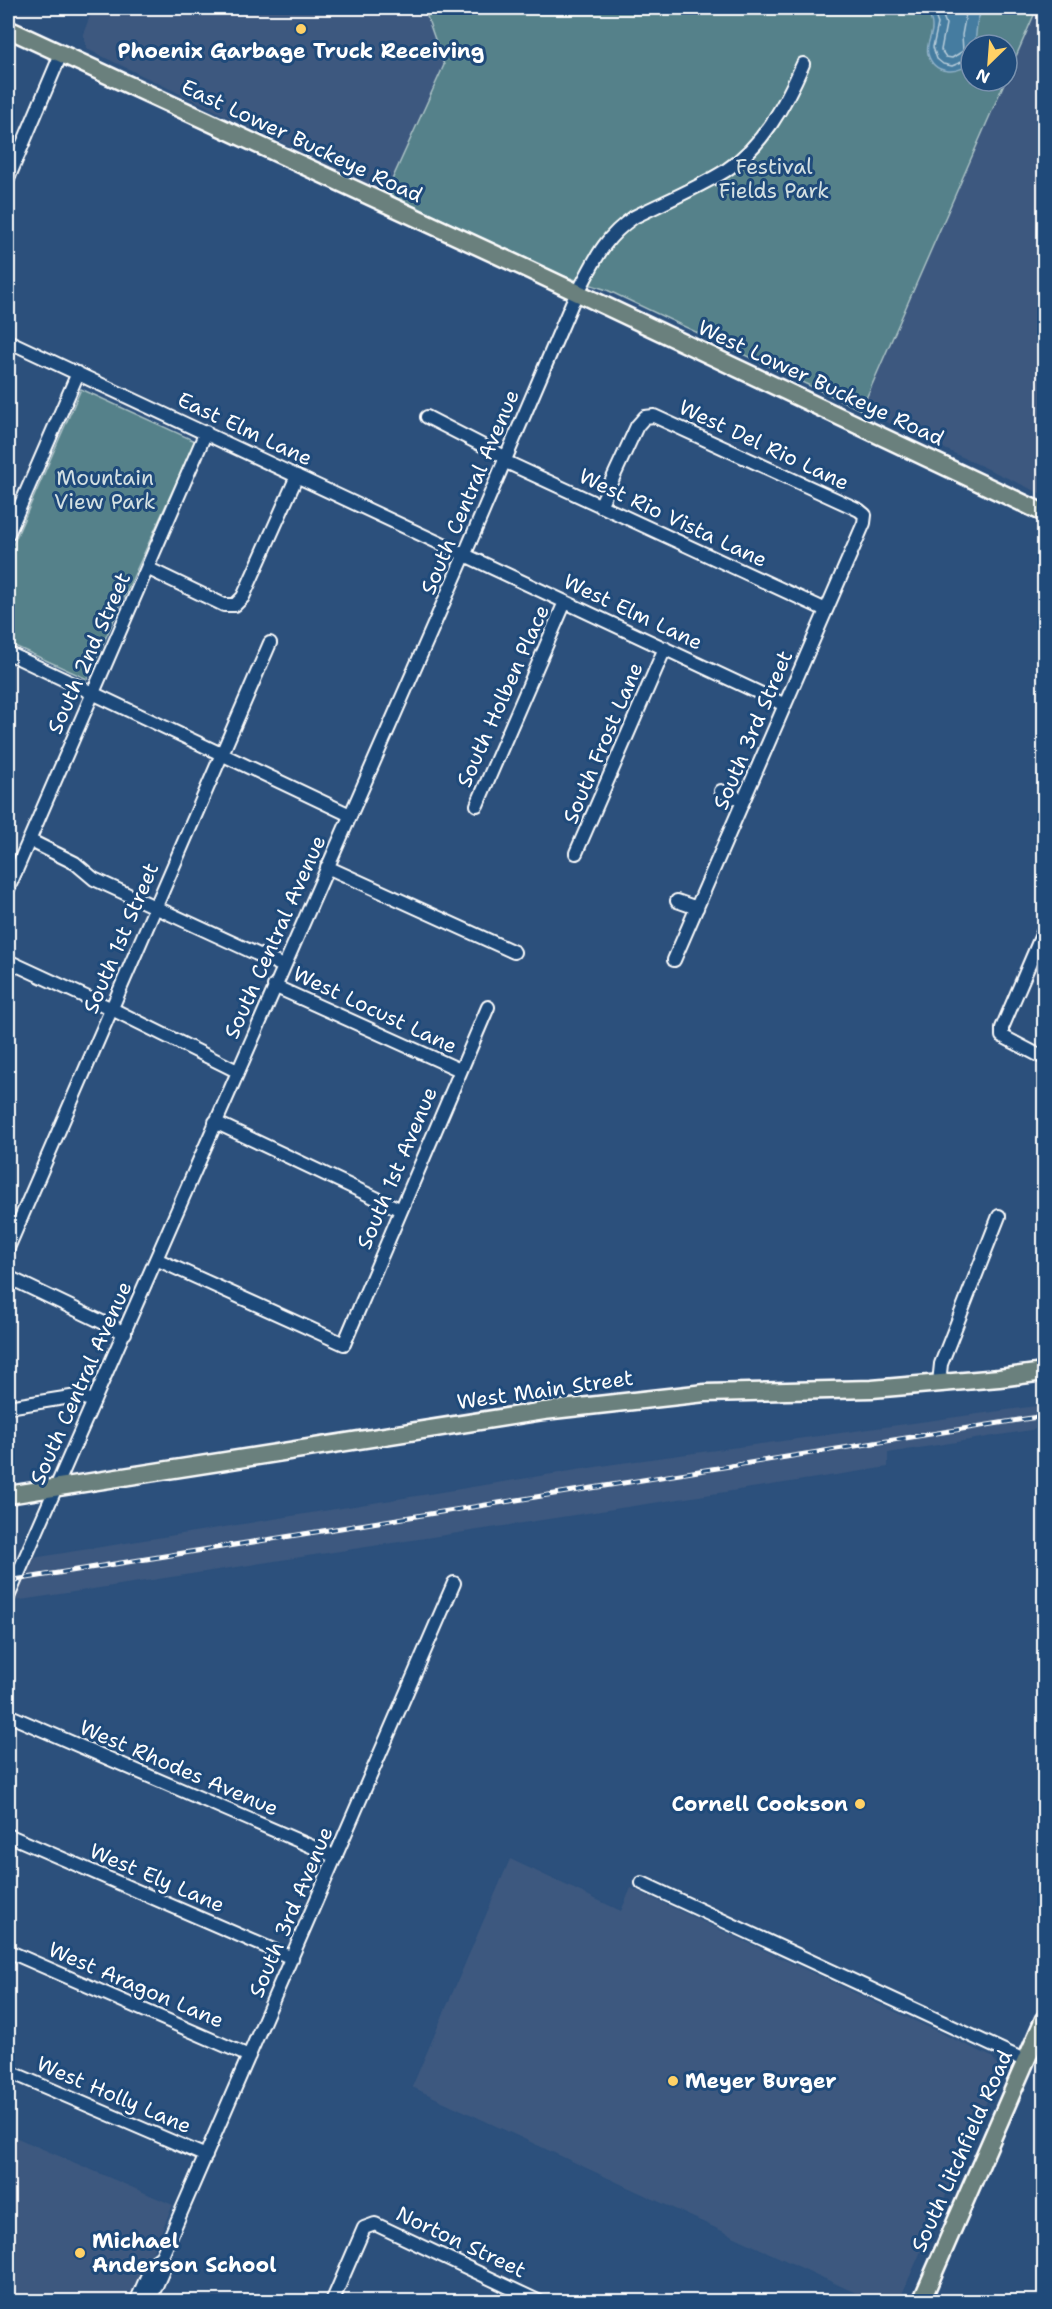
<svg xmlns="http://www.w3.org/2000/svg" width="1052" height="2309" font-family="'Shantell Sans',sans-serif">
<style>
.built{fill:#3c587f}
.green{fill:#54818a;stroke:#aac0c4;stroke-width:1.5}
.water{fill:#457ca0;stroke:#8fb0c6;stroke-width:1.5}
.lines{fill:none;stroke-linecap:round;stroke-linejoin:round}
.shore{stroke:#b5cbd9;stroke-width:1.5}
.minor-casing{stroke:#fff;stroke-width:16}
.major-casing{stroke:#fff;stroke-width:21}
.minor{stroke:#1f4a7a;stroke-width:12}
.major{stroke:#6a807d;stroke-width:16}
.rail-casing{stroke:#fff;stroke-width:5}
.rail{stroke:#1f4a7a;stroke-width:3;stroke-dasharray:9;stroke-linecap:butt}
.poi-dot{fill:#ffd166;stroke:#1f4a7a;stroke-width:2}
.labels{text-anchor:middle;stroke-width:6;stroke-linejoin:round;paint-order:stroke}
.poi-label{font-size:21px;font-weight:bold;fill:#fff;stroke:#1f4a7a;text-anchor:start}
.street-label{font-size:21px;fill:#fff;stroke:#1f4a7a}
.park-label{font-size:21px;fill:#d4e0e2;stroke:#1f4a7a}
</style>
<rect width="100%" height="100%" fill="#2c507c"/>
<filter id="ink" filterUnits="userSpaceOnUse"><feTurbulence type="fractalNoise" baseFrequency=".0167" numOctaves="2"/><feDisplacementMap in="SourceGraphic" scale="12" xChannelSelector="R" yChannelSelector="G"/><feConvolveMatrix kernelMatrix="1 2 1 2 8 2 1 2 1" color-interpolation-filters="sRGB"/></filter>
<g filter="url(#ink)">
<path class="built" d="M93 8H424L444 65 386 193 87 49 83 34Z
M1037 8 1044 11V495L861 410 1005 81H1007V75Z
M1044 1405V1428L888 1453V1467L8 1602V1562L614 1464Z
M510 1859 621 1911 631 1888 992 2057 998 2065 999 2074 899 2301H873L412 2087Z
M8 2134 173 2205 131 2301H8Z"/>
<path class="green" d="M424 8H1044V11L1037 8 1007 77V45H971V81H1005L861 410 607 290 561 275 386 193 444 65Z
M81 389 195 441 87 679 8 643V556Z"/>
<path class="water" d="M925 8H982L977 23 975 45H971V62C958 75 934 75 928 54 925 44 933 36 932 26 932 19 928 13 925 8Z"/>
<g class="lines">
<path class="shore" d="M932 8 938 24 933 47 937 59 943 64 952 66 971 58
M940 8 946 24 941 50 946 57 952 58 963 51 962 35 967 8"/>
<defs>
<path id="minor" d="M8 179 61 54
M8 341 785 705
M427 417 505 457
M504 461 826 610
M600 506 637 426 645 417 654 416 859 510 865 515 864 523 674 960
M8 534 78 373
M147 568 224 605H235L243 597 297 476
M8 653 350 815
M721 791 743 801
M477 805 565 602
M29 840 75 863 94 879 283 966
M576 853 665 648
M327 867 514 952
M8 889 206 432
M677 901 697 908
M1044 930 1002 1028V1036L1044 1058
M8 961 112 1009 237 1071
M274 986 460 1070
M215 1122 401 1210
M8 1248 270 643
M156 1259 344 1344 488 1007
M8 1277 125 1333
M939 1383 941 1364 999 1216
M8 1407 77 1396 94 1401
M8 1597 464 556 572 303C593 267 598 242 634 217 664 202 696 189 725 171 763 146 785 105 803 64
M8 1715 336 1857
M8 1835 292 1958
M642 1883 1026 2061
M8 1951 249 2056
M8 2071 206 2156
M136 2302 153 2263 162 2256 454 1583
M149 2302 164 2268 162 2256
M332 2302 364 2228 375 2224 540 2302"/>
<path id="major" d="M8 29 523 267 1044 513
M8 1495 544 1411 705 1393 872 1389 999 1378 1044 1372
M921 2302 1044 2019"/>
</defs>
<use href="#minor" class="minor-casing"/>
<use href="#major" class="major-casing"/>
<use href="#minor" class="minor"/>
<use href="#major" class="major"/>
<defs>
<path id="rail" d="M8 1581 1044 1416"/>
</defs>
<use href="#rail" class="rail-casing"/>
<use href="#rail" class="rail"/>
</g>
</g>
<g class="poi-dot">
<circle cx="301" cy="29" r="6"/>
<circle cx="860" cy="1804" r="6"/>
<circle cx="673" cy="2081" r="6"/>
<circle cx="80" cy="2253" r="6"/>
</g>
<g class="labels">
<g class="poi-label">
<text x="301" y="58" text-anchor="middle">Phoenix Garbage Truck Receiving</text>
<text x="848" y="1811" text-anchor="end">Cornell Cookson</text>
<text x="685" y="2088">Meyer Burger</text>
<text x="92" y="2248">Michael<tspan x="92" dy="24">Anderson School</tspan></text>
</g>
<g class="street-label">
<text transform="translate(302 141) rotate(25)" y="7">East Lower Buckeye Road</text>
<text transform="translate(821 383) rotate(25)" y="7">West Lower Buckeye Road</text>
<text transform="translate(245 429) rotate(25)" y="7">East Elm Lane</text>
<text transform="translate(764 445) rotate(25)" y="7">West Del Rio Lane</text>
<text transform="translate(470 492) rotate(-67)" y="7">South Central Avenue</text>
<text transform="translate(673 518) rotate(25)" y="7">West Rio Vista Lane</text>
<text transform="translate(633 612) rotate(25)" y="7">West Elm Lane</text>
<text transform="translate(89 653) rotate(-66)" y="7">South 2nd Street</text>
<text transform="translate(503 696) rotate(-66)" y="7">South Holben Place</text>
<text transform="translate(753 730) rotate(-67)" y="7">South 3rd Street</text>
<text transform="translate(603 743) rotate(-67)" y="7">South Frost Lane</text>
<text transform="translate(275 937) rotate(-66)" y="7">South Central Avenue</text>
<text transform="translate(121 938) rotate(-67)" y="7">South 1st Street</text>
<text transform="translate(375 1010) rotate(25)" y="7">West Locust Lane</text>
<text transform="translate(397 1168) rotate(-67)" y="7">South 1st Avenue</text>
<text transform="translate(81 1383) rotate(-66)" y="7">South Central Avenue</text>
<text transform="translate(545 1390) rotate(-8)" y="7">West Main Street</text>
<text transform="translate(179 1768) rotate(23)" y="7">West Rhodes Avenue</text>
<text transform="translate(157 1878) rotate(23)" y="7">West Ely Lane</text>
<text transform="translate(291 1912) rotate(-67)" y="7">South 3rd Avenue</text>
<text transform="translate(136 1985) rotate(23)" y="7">West Aragon Lane</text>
<text transform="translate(114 2095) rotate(23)" y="7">West Holly Lane</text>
<text transform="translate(962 2151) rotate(-66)" y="7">South Litchfield Road</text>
<text transform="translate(461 2242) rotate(25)" y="7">Norton Street</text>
</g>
<g class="park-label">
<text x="774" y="174">Festival<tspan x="774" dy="24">Fields Park</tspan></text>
<text x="105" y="485">Mountain<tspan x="105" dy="24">View Park</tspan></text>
</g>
</g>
<rect width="1052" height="2309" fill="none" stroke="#1f4a7a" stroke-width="30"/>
<rect x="15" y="15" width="1022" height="2279" fill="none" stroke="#fff" stroke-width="2" filter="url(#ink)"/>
<g transform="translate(989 63) rotate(205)"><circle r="28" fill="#1f4a7a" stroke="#7992af" stroke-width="1.5"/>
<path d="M0-4.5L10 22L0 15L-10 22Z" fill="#ffd166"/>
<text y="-9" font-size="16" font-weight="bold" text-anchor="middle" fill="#ffffff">N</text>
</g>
</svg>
